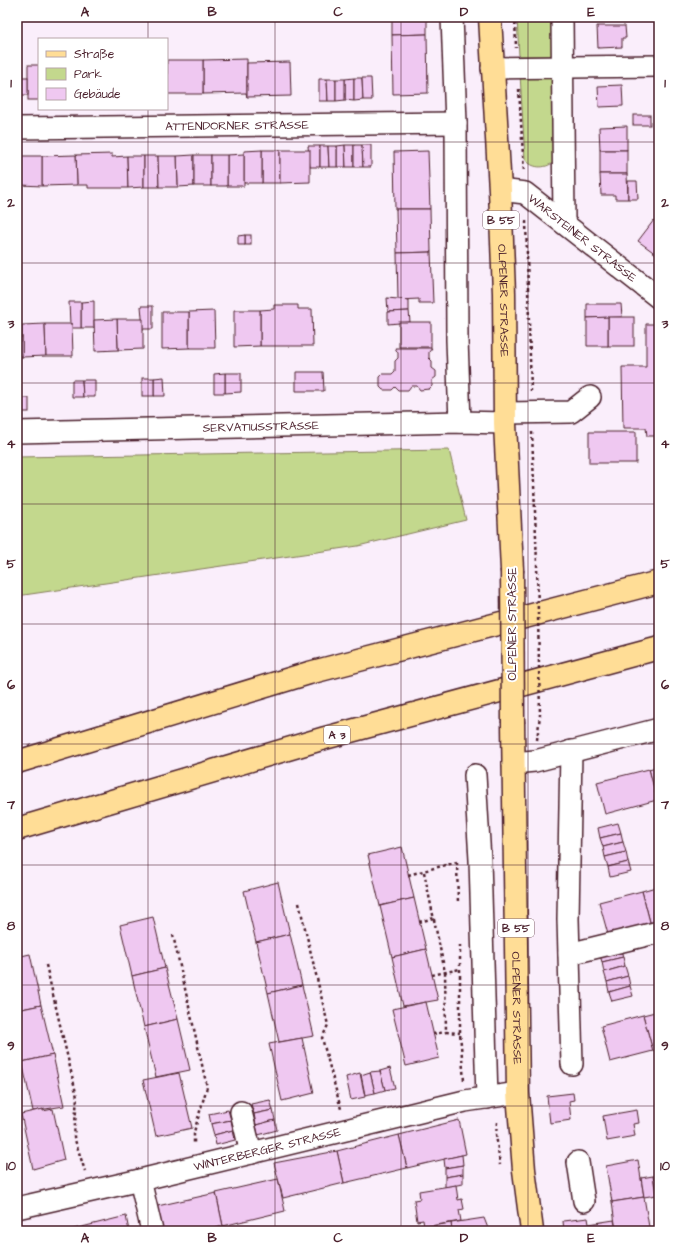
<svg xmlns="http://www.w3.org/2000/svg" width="676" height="1248" font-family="'Architects Daughter',sans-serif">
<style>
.green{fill:#c3d88d;stroke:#867c5c}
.building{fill:#efc8f1;stroke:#4a1f2b}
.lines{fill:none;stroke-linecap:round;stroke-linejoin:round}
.minor-casing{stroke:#4a1f2b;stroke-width:24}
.major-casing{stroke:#4a1f2b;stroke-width:25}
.highway-casing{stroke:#4a1f2b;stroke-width:25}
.path{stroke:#4a1f2b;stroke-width:2.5;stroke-dasharray:3 3;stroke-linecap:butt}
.minor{stroke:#fff;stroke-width:21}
.major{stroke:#ffdd96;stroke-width:22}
.highway{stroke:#ffdd96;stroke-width:22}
.major-bridge-casing{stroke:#4a1f2b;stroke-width:25;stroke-linecap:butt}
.path-bridge{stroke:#4a1f2b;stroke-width:2.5;stroke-dasharray:3 3;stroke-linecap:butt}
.major-bridge{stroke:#ffdd96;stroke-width:22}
.grid{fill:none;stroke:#4a1f2b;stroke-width:1;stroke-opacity:0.55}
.labels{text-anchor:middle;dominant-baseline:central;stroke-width:4;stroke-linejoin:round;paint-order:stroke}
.shield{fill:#fff;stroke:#80626b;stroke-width:1}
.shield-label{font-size:11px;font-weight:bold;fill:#4a1f2b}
.street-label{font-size:12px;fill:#4a1f2b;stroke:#fff}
.neatline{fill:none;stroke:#4a1f2b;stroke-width:1.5}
.grid-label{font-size:13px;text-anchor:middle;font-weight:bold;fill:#4a1f2b}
</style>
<rect width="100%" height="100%" fill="#faeefb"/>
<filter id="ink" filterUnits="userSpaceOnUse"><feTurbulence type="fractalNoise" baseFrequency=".025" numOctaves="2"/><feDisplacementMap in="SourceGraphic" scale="8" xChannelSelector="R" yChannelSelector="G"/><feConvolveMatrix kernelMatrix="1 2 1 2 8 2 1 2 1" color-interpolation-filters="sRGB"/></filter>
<g filter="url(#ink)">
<g class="green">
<polygon points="517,17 556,17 557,50 551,56 519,56"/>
<path d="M520,74H555L554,162C545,169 532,169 525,159Z"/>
<polygon points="449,450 466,520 358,546 17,596 17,457"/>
</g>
<g class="building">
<polygon points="392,17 427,17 427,34 392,35"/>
<polygon points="597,26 625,26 626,38 622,38 622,47 598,48"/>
<polygon points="427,34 428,93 393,94 392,35"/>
<polygon points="247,59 247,97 246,93 203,94 203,60"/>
<rect x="167" y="60" width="36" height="34"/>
<polygon points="290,62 291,96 247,97 247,63"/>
<rect x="28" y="65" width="11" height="35"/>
<rect x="17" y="77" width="11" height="18"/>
<polygon points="354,78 354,101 345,100 345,79"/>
<polygon points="354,78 362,78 363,100 354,101"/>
<polygon points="362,78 371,78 372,100 363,100"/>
<polygon points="319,79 327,79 328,101 319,101"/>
<polygon points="327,79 336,79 336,101 328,101"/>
<polygon points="336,79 345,79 345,100 336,101"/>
<polygon points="622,85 623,106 599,107 598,86"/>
<rect x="633" y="115" width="17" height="10"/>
<polygon points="627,126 627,150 600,150 599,127"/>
<polygon points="345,145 346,167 337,167 337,146"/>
<polygon points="345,145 354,145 354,167 346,167"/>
<polygon points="354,145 362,145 363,167 354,167"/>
<polygon points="362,145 371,145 371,167 363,167"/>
<polygon points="308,146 320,146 320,167 310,167"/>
<polygon points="320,146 328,146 329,167 320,167"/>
<polygon points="328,146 337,146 337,167 329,167"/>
<rect x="262" y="150" width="18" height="33"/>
<polygon points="262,150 262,183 244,183 244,151"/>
<polygon points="280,150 310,150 310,182 280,183"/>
<rect x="600" y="150" width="27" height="24"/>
<polygon points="428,151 430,209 395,209 394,152"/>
<polygon points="112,154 112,157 127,156 128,188 88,188 88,185 77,185 76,155"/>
<polygon points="244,154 244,186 227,186 227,155"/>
<polygon points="76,155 77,185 42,186 42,156"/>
<polygon points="194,155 194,186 178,187 177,156"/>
<rect x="194" y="155" width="17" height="31"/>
<rect x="211" y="155" width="16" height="31"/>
<polygon points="20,156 42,156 42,186 21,185"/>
<polygon points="127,156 144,156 144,187 128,188"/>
<polygon points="144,156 158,156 159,187 144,187"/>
<polygon points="158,156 177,156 178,187 159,187"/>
<polygon points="600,174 627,174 628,199 615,199 615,195 601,195"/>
<polygon points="628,181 637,181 638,199 628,199"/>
<polygon points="396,209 430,209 431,252 397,253"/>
<polygon points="654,220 659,224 659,250 656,254 638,241"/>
<rect x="245" y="235" width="6" height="10"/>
<polygon points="245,235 245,245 238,245 238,236"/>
<polygon points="431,252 433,303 419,303 419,299 398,300 397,253"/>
<polygon points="387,298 409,300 409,311 388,312"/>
<polygon points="94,301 94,328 81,328 81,302"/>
<polygon points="69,302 81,302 81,328 72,328 72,324 70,324"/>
<polygon points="587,304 621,304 622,317 587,318"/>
<polygon points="274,305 298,305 298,309 312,309 313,346 260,346 260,310 274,309"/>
<polygon points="141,306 153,306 153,329 143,329"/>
<polygon points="234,310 260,310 260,346 234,347"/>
<polygon points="214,311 215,348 189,348 189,312"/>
<polygon points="409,311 410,322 388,324 388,312"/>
<polygon points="162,312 189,312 189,348 162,349"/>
<rect x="608" y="317" width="26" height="29"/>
<polygon points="608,317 608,346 587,346 587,318"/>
<polygon points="117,319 143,319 143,349 118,350"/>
<polygon points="117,319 118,350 95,351 94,320"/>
<rect x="399" y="322" width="32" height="25"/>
<polygon points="45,324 46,356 22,357 22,325"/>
<polygon points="45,324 72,324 73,356 46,356"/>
<polygon points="646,324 659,324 659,436 647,436 646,428 623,428 622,367 646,367"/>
<rect x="17" y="337" width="5" height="20"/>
<polygon points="395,348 432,348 429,352 429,358 432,361 432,368 436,371 436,377 432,380 432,386 429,389 420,390 417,386 411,386 408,390 398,390 395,387 392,390 383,390 380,387 380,377 383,374 392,374 395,371 395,361 398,358 398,353"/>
<polygon points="296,372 323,372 324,391 296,391"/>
<polygon points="225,373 241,373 241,392 225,393"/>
<polygon points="225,373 225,393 214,393 214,374"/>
<polygon points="164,377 165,396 154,396 154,378"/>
<rect x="142" y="378" width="12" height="18"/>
<polygon points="72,380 82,380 83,397 72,397"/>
<polygon points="82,380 95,380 95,397 83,397"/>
<rect x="17" y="383" width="2" height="15"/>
<rect x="17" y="398" width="12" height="14"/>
<rect x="589" y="432" width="47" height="31"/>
<polygon points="659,766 659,800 657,800 649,769"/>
<polygon points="649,769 657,800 605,814 597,782"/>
<polygon points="618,823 621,833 600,838 598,828"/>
<polygon points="621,833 623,842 603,847 600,838"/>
<polygon points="623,842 626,852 605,857 603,847"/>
<polygon points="402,847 414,898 380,906 368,855"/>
<polygon points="626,852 628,862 608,867 605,857"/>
<polygon points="628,862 631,872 610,877 608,867"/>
<polygon points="278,882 290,934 256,942 244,891"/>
<polygon points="659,886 659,924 651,926 642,891"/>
<polygon points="642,891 651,926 609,938 599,902"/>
<polygon points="414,898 426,949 392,957 380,906"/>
<polygon points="153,917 165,968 132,976 120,925"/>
<polygon points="290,934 302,985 268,993 256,942"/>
<polygon points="620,947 623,957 602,962 599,952"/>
<polygon points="426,949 438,1000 403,1006 392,957"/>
<polygon points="30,954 41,1005 17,1010 17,957"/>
<polygon points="623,957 625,966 604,972 602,962"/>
<polygon points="625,966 628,976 607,982 604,972"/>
<polygon points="165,968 178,1019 144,1027 132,976"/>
<polygon points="628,976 630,986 609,992 607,982"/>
<polygon points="302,985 314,1036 279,1042 268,993"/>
<polygon points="630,986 633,996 612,1001 609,992"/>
<polygon points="426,1002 439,1058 406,1066 392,1009"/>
<polygon points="41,1005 53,1055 22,1062 17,1042 17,1010"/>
<polygon points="659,1011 659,1049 653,1051 643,1015"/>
<polygon points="643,1015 653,1051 610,1062 601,1026"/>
<polygon points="178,1019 190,1070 156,1077 144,1027"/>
<polygon points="302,1038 314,1093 282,1101 269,1044"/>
<polygon points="53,1055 64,1106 33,1111 22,1062"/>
<polygon points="390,1068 395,1088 385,1090 380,1071"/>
<polygon points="380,1071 385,1090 375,1093 370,1072"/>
<polygon points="370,1072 375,1093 365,1095 361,1075"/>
<polygon points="179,1073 192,1128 156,1136 143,1080"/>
<polygon points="360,1073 365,1097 351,1100 346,1077"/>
<polygon points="573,1093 574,1100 569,1101 571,1120 550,1123 547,1096"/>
<polygon points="270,1100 273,1110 254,1114 251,1104"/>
<polygon points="43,1109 43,1111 53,1109 64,1160 33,1169 21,1114"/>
<polygon points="228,1110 231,1120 211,1124 209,1114"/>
<polygon points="273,1110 275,1120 256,1125 254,1114"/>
<polygon points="637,1110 639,1123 633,1124 635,1136 607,1141 603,1116"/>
<polygon points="231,1120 233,1130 214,1135 211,1124"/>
<polygon points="275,1120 277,1130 258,1135 256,1125"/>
<polygon points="459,1120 466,1154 407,1168 399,1135"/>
<polygon points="233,1130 235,1140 216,1145 214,1135"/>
<polygon points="399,1135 407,1168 344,1183 337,1151"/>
<polygon points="337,1151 344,1183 283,1198 274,1163"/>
<polygon points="462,1155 463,1165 445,1168 444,1159"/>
<polygon points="638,1160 644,1197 612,1202 606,1166"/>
<polygon points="463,1165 463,1174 445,1177 445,1168"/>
<polygon points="463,1174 463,1184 445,1187 445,1177"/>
<polygon points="659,1175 659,1194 656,1195 653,1176"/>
<polygon points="653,1176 656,1195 644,1197 641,1178"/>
<polygon points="278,1179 285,1211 223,1226 216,1193"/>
<polygon points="456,1185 458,1200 462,1199 464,1209 459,1210 461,1221 424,1227 423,1220 417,1221 414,1200 420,1199 419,1191"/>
<polygon points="216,1193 223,1226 205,1231 159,1231 153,1207"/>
<polygon points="644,1197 649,1227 616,1231 612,1202"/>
<polygon points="126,1216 129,1231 66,1231"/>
<polygon points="484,1218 489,1231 452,1231 451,1223"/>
<polygon points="588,1218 589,1224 614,1220 616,1231 564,1231 563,1221"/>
<polygon points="451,1223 452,1231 427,1231 426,1227"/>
</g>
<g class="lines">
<defs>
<g id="minor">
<polyline points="452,17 456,123 457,340 460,422"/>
<polyline points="562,17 564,223"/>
<polyline points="492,68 659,66"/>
<path id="s1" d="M17,128L456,123"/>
<path id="s2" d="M500,190L525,193L659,298"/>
<polyline points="505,413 571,412 590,397"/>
<path id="s3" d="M17,432L460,422L505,423"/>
<polyline points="571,751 568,919 572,1064"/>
<polyline points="513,763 535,761 659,729"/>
<polyline points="475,775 480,860 487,1098"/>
<polyline points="569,954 659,932"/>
<polyline points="241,1112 251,1153"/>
<polyline points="578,1162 584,1201"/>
<polyline points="140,1180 152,1231"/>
<path id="s4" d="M17,1208L140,1180L465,1101L518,1093"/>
</g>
<g id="major">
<path id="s5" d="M490,17L500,190L504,293L505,423L512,570"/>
<path id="s6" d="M513,723L518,1093L524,1170L532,1231"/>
</g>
<g id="highway">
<polyline points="17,762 309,673 659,582"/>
<polyline points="17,829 325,738 659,648"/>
</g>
</defs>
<use href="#minor" class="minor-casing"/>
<use href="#major" class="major-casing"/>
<use href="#highway" class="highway-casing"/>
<g class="path">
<polyline points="515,17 516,48"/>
<polyline points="519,89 524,172"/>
<polyline points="526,221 531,391"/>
<polyline points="532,432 537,564"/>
<polyline points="537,740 540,715"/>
<polyline points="457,862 458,904"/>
<polyline points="424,872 445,972 446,1032 460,1033"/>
<polyline points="408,875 457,862"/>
<polyline points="299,903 328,1025 322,1038 341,1109"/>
<polyline points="419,922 434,918"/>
<polyline points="173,935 207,1087 194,1132 194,1145"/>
<polyline points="460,945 460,1033 464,1081"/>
<polyline points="46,965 77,1097 74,1137 85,1171"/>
<polyline points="432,975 460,969"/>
<polyline points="433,1034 446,1032"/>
<polyline points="497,1122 496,1134 500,1165"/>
</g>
<use href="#minor" class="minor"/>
<use href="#major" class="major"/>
<use href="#highway" class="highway"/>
<defs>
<polyline id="major-bridge" points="512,570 513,723"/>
</defs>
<use href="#major-bridge" class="major-bridge-casing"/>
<polyline class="path-bridge" points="537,564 540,715"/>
<use href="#major-bridge" class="major-bridge"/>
</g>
</g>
<path class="grid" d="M148,17V39M275,17V1231M401,17V1231M528,17V1231M148,109V1231M17,142H659M17,263H659M17,383H659M17,504H659M17,624H659M17,744H659M17,865H659M17,985H659M17,1106H659"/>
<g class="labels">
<g class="shield">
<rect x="483" y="211" width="36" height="18" rx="3"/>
<rect x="324" y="726" width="26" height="18" rx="3"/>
<rect x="498" y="919" width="36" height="18" rx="3"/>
</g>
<g class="shield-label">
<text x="501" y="220">B 55</text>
<text x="337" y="735">A 3</text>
<text x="516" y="928">B 55</text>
</g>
<g class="street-label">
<text stroke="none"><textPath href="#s1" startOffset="220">ATTENDORNER STRASSE</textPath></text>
<text stroke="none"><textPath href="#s2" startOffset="98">WARSTEINER STRASSE</textPath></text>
<text stroke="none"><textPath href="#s5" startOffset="284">OLPENER STRASSE</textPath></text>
<text stroke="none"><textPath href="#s3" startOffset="244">SERVATIUSSTRASSE</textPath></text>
<text transform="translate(512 624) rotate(-90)">OLPENER STRASSE</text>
<text stroke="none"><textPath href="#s6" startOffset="285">OLPENER STRASSE</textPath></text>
<text stroke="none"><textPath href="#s4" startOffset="257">WINTERBERGER STRASSE</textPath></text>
</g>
</g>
<rect width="676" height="1248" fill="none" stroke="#fff" stroke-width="44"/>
<rect x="38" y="38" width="130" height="72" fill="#ffffff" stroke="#b7a5aa"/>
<rect x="46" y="51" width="20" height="6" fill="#ffdd96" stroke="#b7a5aa"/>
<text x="74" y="58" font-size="12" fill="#4a1f2b">Straße</text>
<rect x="46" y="68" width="20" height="12" fill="#c3d88d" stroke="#b7a5aa"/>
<text x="74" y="78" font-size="12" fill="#4a1f2b">Park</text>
<rect x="46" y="88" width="20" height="12" fill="#efc8f1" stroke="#b7a5aa"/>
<text x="74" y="98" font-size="12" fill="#4a1f2b">Gebäude</text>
<rect x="22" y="22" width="632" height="1204" class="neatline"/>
<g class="grid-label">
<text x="85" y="16">A</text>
<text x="212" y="16">B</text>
<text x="338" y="16">C</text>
<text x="464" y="16">D</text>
<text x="591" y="16">E</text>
<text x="11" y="87">1</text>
<text x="665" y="87">1</text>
<text x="11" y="207">2</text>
<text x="665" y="207">2</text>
<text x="11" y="328">3</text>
<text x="665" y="328">3</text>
<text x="11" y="448">4</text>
<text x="665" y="448">4</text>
<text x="11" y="568">5</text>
<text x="665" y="568">5</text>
<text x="11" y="689">6</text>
<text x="665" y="689">6</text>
<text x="11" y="809">7</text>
<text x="665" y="809">7</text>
<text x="11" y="930">8</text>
<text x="665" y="930">8</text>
<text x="11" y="1050">9</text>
<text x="665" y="1050">9</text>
<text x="11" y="1170">10</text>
<text x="665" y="1170">10</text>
<text x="85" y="1242">A</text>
<text x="212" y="1242">B</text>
<text x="338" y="1242">C</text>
<text x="464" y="1242">D</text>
<text x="591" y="1242">E</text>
</g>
</svg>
